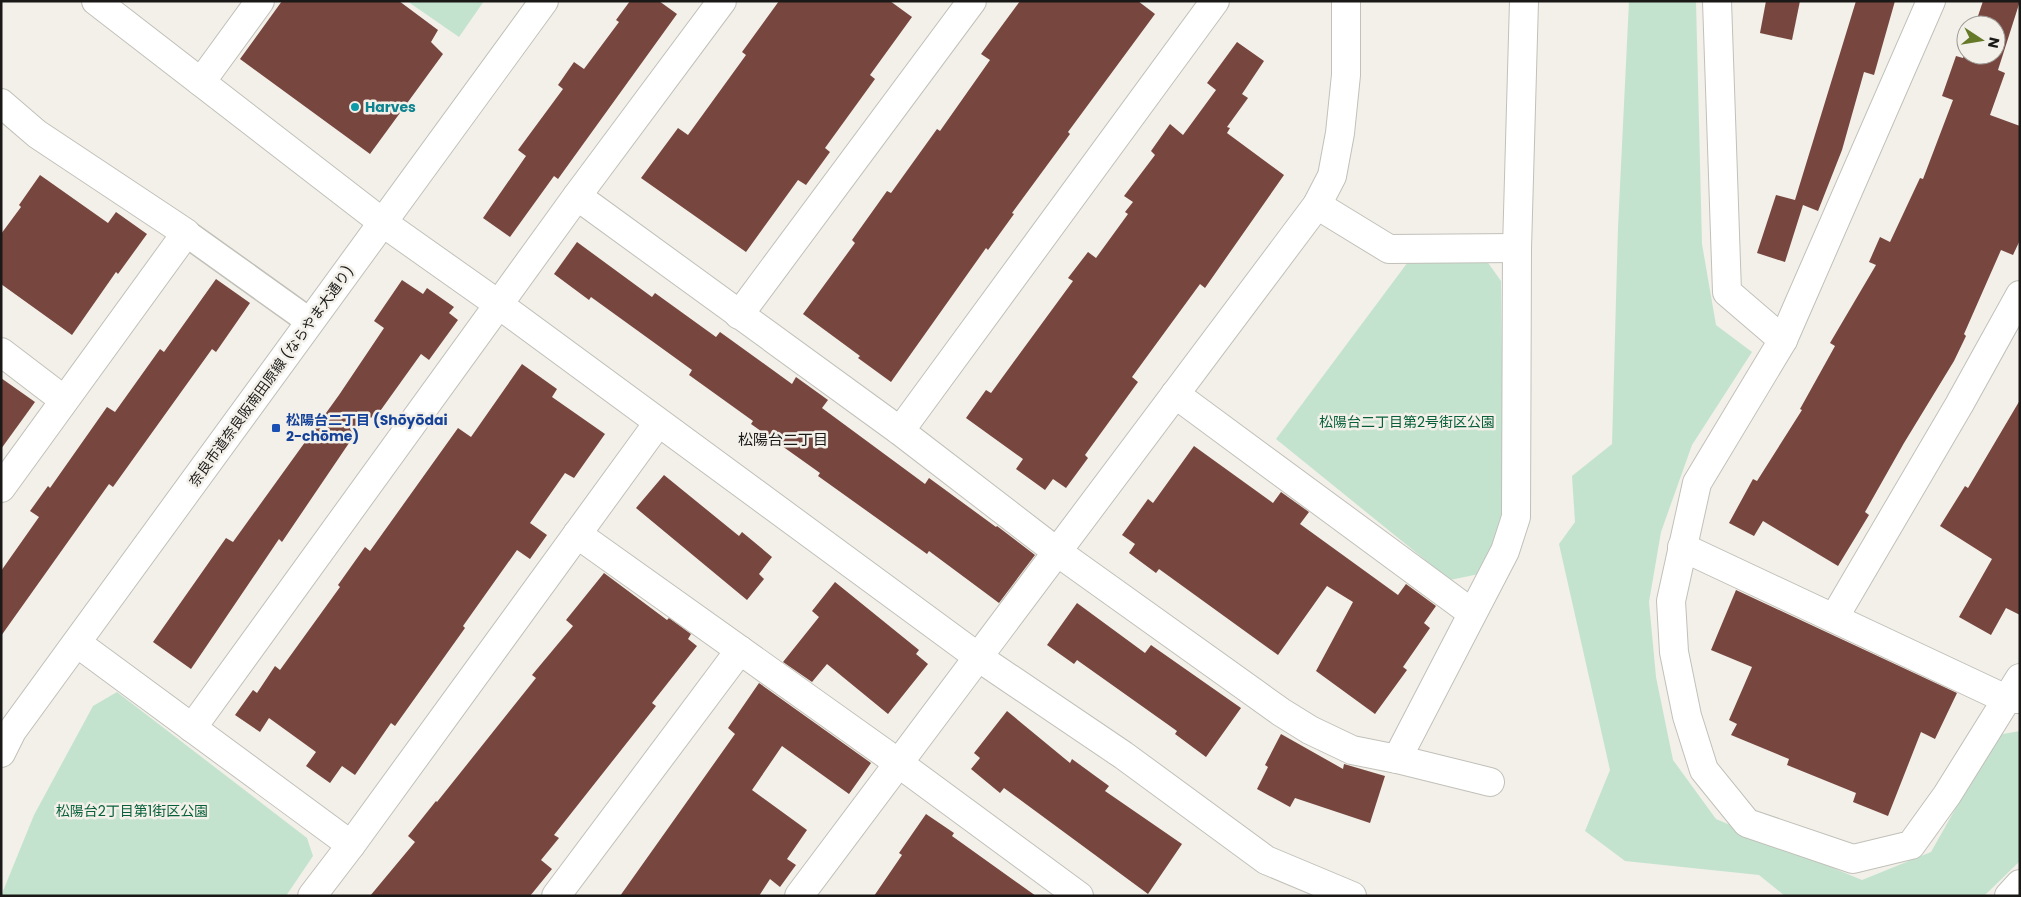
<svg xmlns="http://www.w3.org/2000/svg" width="2021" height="897" font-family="Poppins,'Noto Sans JP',sans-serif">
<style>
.green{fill:#c4e3cf}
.building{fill:#77473f}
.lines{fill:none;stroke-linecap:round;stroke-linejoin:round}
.pedestrian-casing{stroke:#c1c0b9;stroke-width:29}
.minor-casing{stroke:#c1c0b9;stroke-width:30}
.tertiary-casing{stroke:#c1c0b9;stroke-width:30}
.pedestrian{stroke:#fff;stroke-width:26}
.minor{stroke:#fff;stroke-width:28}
.tertiary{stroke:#fff;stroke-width:28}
.culture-dot{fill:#0f9aa8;stroke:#f2f0e9;stroke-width:2}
.transit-dot{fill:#1a4fb4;stroke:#f2f0e9;stroke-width:2}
.labels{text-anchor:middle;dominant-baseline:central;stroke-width:5;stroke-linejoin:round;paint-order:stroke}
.culture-label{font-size:14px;font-weight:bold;fill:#0d838f;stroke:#f2f0e9;text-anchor:start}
.street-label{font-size:14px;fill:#1a1917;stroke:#f2f0e9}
.transit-label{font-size:14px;font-weight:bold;fill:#164399;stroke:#f2f0e9;text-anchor:start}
.park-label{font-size:14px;fill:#075f3a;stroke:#f2f0e9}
.neighbourhood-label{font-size:15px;fill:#1a1917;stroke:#f2f0e9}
</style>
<rect width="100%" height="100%" fill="#f2f0e9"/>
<g class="green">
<polygon points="407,1 484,1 459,37"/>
<polygon points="1629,1 1696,1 1702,244 1716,325 1752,352 1692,445 1661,532 1649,602 1656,677 1673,760 1716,819 1862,880 1931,852 1997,735 2020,731 2020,861 1984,896 1785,896 1759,875 1625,861 1585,831 1610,770 1559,544 1575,522 1572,476 1612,444 1618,227"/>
<polygon points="1486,260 1501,281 1504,520 1479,574 1450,580 1276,439 1408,262"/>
<polygon points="117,692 307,838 313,856 286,896 1,896 34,815 93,706"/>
</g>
<g class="building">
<polygon points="282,1 399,1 438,30 431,42 443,54 370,154 240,59"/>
<polygon points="630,1 659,1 677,14 558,179 554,176 510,237 483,218 526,156 518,150 563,89 558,85 574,62 584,69 619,22 616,20"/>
<polygon points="779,1 890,1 912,17 870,75 875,79 825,148 830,152 806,185 798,180 746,252 641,178 678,128 688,135 746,55 742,52"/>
<polygon points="1020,1 1138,1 1155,14 1068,132 1070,134 1012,213 1014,214 988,250 986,248 891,382 858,358 860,356 803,314 855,243 852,240 887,191 891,193 937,129 940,131 990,60 981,54"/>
<polygon points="1766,1 1800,1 1792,40 1760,33"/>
<polygon points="1856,1 1895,1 1874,75 1864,72 1842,150 1818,211 1803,205 1785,262 1757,253 1776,195 1795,200"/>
<polygon points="1983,1 2020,1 1998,70 2005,73 1990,115 2020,126 2020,240 2013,255 2001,250 1964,334 1966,336 1954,361 1904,443 1865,512 1869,515 1838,566 1763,521 1754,536 1729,523 1753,479 1757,481 1802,410 1800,409 1835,346 1830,343 1876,265 1869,262 1880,237 1890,242 1920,178 1923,179 1953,100 1942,96 1956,56 1963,58 1966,51 1966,55 1996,55 1996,25 1975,25"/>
<polygon points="1237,42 1264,61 1242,94 1248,98 1227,127 1230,128 1227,133 1284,175 1205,288 1200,284 1132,377 1138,382 1085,455 1088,458 1066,488 1053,479 1045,490 1016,469 1023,459 966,418 986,390 991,393 1073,281 1068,278 1088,252 1096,258 1128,214 1125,212 1133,202 1124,196 1155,155 1151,151 1170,124 1183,135 1216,90 1207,83"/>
<polygon points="40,175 108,223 116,212 147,234 118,274 116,272 72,335 1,284 1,234 21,207 19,205"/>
<polygon points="577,242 652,297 655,293 716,337 720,332 792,384 796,377 828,400 822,408 925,484 929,478 996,527 997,526 1035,555 999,603 929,551 927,554 818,476 820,473 751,424 753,421 689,375 692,370 591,297 589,300 554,274"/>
<polygon points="216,279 250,303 216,352 212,349 113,487 109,484 1,636 1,571 39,517 30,511 48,486 50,488 107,407 115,412 160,349 164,352"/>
<polygon points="402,280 423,294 427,288 454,307 449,313 458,320 429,360 421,354 378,414 375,413 371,418 368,415 282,542 279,539 191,669 153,642 226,538 233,542 339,395 384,328 374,321"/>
<polygon points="522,364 557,389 552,397 605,434 574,478 565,473 530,523 547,535 530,559 517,550 463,626 465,628 395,726 391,723 355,775 342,766 330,783 306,766 316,752 269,718 260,732 235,715 253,690 257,693 275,666 280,670 340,587 338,585 365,547 370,551 458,428 471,437"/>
<polygon points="1,378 35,402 1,449"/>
<polygon points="2020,400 2020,615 2006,608 1991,635 1959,617 1992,559 1940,526 1965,486 1968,488"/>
<polygon points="1194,446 1273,503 1281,492 1309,512 1300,524 1398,595 1406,584 1436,606 1424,623 1430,628 1403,667 1407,670 1375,714 1316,671 1353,602 1327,586 1278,655 1159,569 1156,573 1129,553 1135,544 1122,535 1148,499 1153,503"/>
<polygon points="664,475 739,536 742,532 772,557 759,574 764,579 747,600 636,508"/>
<polygon points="604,573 667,620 669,618 691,634 688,639 697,646 652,703 656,706 554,835 559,838 541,860 552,869 530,896 370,896 415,842 408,836 436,801 437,802 536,678 532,675 573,626 566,620"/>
<polygon points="835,582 919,650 916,654 928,664 888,714 827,664 812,682 783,662 819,617 812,611"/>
<polygon points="1736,590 1957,693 1935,739 1921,732 1888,816 1853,802 1856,793 1787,765 1789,759 1731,735 1737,724 1729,720 1752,667 1711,650"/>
<polygon points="1077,603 1145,653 1151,645 1241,708 1206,757 1175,734 1177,731 1077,660 1074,664 1047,645"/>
<polygon points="759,683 871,763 849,794 782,746 752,790 807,830 787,859 796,865 780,887 770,879 759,896 620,896 735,734 728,728"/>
<polygon points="1007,711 1070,763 1072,759 1109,786 1105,791 1182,844 1148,894 1004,788 1000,793 971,769 980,758 974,753"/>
<polygon points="1281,734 1343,769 1344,764 1385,776 1370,823 1295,798 1290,807 1257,789 1268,767 1265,765"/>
<polygon points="926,814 954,833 952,836 1036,896 874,896 902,855 899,853"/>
</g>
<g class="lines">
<defs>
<polyline id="pedestrian" points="186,233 309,321"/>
<g id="minor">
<polyline points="96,1 382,222 498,304 978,657 1123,755 1266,860 1352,896"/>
<polyline points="1717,1 1727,292 1783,340"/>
<polyline points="1931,1 1783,340 1697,483 1671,601 1674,652 1687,716 1704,770 1747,823 1853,859 1911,845 1947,795 2020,678"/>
<polyline points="201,82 260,1"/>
<polyline points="1,103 37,134 186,233 1,488"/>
<polyline points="577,196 900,431 1056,551 1281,712 1310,730 1352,750 1397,759 1490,782"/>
<polyline points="1317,205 1389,249 1517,248"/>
<polyline points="739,315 972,1"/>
<polyline points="1,352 64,400"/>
<polyline points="1175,394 1472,613"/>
<polyline points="900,431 1215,1"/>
<polyline points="577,534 897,762 1079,896"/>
<polyline points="1682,547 2006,699 2020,699"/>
<polyline points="1834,618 1959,405 2020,295"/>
<polyline points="77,643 351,845"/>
<polyline points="192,728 577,196 722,1"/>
<polyline points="1397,759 1505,551 1516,517 1517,248 1524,1"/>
<polyline points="312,896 351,845 658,423"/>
<polyline points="556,896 740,650"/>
<polyline points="799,896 1317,205 1332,176 1340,133 1346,75 1346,1"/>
<polyline points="2009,896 2020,884"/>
</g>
<polyline id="tertiary" points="1,753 12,731 544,1"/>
</defs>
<use href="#pedestrian" class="pedestrian-casing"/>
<use href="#minor" class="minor-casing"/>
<use href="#tertiary" class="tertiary-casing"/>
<use href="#pedestrian" class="pedestrian"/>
<use href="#minor" class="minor"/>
<use href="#tertiary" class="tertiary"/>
</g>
<circle class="culture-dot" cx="355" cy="107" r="5"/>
<rect class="transit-dot" x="271" y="423" width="10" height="10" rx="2.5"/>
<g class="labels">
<g class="culture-label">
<text x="365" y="107">Harves</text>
</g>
<g class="street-label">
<text transform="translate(271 376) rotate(-54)">奈良市道奈良阪南田原線 (ならやま大通り)</text>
</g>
<g class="transit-label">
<text x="286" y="420">松陽台二丁目 (Shōyōdai<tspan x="286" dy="16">2-chōme)</tspan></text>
</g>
<g class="park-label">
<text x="1407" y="422">松陽台二丁目第2号街区公園</text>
<text x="132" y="811">松陽台2丁目第1街区公園</text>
</g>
<g class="neighbourhood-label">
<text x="783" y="439">松陽台二丁目</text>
</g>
</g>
<rect width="2021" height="897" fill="none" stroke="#1a1917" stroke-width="5"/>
<g transform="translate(1981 40) rotate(102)"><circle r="24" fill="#f2f0e9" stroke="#9c9a95"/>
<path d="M0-4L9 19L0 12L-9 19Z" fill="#667928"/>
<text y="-8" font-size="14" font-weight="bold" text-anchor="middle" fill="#1a1917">N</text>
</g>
</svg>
